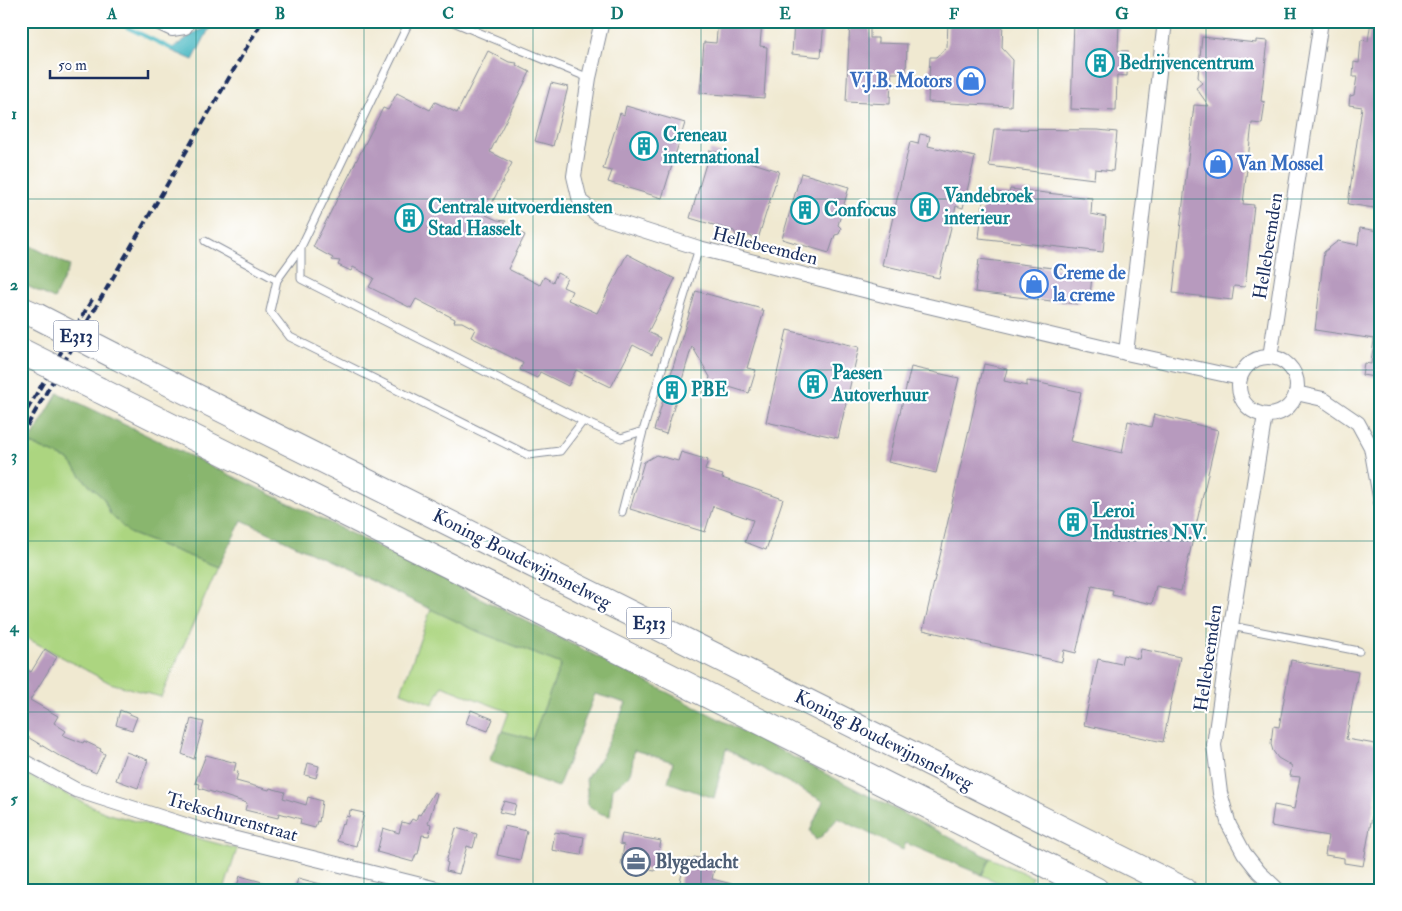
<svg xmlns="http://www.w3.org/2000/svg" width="1402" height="911" font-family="'IM FELL Double Pica',serif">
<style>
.green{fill:#acd580;stroke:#64826f}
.forest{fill:#89b66e;stroke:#527266}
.water{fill:#49b8c2;stroke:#327490}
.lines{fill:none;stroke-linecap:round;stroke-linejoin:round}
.stream{stroke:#49b8c2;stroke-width:4}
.building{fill:#b79abe}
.lane-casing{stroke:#868c98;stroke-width:9}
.street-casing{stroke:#868c98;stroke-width:16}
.highway-casing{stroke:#868c98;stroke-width:27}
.lane{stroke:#fff;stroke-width:7}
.street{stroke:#fff;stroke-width:14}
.highway{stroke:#fff;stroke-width:25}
.rail{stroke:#1b2f5e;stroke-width:4;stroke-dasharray:8 4;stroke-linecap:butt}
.highway-bridge-casing{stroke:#868c98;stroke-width:27;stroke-linecap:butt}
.highway-bridge{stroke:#fff;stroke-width:25}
.grid{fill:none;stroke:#0f766e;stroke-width:1;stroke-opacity:0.55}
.labels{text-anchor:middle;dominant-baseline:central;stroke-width:4.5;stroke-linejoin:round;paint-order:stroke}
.shield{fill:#fff;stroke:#5f6d8e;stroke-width:1}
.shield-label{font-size:18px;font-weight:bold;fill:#1b2f5e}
.culture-label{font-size:19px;font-weight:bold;fill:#0d838f;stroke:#fff;text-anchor:start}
.shop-label{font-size:19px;font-weight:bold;fill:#366cbe;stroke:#fff;text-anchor:start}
.street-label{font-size:19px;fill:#1b2f5e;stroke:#fff}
.service-label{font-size:19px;font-weight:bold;fill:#4e5e75;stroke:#fff;text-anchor:start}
.neatline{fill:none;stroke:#0f766e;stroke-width:2}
.grid-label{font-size:16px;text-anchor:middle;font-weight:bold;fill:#0f766e}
</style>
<rect width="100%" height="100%" fill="#fff"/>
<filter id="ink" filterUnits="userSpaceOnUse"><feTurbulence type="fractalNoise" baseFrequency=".02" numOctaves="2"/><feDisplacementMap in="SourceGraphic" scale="10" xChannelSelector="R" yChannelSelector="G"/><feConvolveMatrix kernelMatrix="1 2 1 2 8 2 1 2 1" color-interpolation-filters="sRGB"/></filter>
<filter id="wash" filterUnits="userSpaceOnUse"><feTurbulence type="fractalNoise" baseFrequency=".0096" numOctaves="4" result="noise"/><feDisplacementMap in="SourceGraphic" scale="20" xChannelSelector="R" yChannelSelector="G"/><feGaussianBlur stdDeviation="1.12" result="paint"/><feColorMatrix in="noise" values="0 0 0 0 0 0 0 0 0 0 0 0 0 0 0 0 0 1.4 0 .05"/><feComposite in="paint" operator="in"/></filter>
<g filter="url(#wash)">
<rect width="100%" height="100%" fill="#f0e9d1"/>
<g class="green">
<polygon points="29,443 69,460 86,482 104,499 110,514 129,533 218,567 161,697 110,683 21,635 21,456"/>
<polygon points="431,609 479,632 561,664 532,739 502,731 509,712 442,686 433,704 401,692"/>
<polygon points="21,771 51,787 106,813 237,849 224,890 21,890"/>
<polygon points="990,858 1033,877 1027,890 1014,890 982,875"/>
</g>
<g class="forest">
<polygon points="21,241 70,266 54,299 21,283"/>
<path d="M58,393L312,514L608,662L990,858L982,875L906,843L903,850L838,818L823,835L816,840L810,831L823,801L726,749L714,798L668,782L673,762L634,750C631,773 633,775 613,788L610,816L599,813L588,805L586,778L602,756L626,703L595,694L558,787L489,761L502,731L532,739L561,664L479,632L242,520L218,567L129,533L110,514L104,499L86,482L69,460L29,443Z"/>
</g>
<polygon class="water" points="210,27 193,60 170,50 197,31"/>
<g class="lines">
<g class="stream">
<polyline points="114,21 172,49"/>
<polyline points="205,28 209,21"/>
</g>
</g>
<g id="blocks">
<g class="building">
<polygon points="718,21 762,21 760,46 767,47 764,98 700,93 704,42 716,43"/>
<polygon points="794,21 824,21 821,57 792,54"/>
<polygon points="850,21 870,21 870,38 878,38 878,43 907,44 906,73 891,73 890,104 846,102"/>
<polygon points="948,21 1003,21 1002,48 1013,60 1011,106 928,102 930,57 936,57 947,47"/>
<polygon points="1074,21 1119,21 1118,51 1128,51 1127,76 1117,75 1116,111 1071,109"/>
<polygon points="1371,21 1381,21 1381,209 1348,204 1362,107 1349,105 1350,96 1354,95 1357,77 1353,77 1354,62 1359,63 1361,40 1368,41"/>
<polygon points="1202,37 1256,43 1256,40 1268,41 1261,101 1265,102 1262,124 1252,123 1243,204 1254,205 1245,287 1234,286 1232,300 1173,293 1194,105 1209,106 1196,88 1202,83 1198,77"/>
<polygon points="488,51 509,62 517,63 516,65 530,72 490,152 512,163 486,215 497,220 506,221 504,224 525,235 508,269 540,285 544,277 553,282 557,273 567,278 563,287 572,291 568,300 597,313 627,254 675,279 648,332 660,338 652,355 633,345 611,387 576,370 568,386 540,372 537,378 520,370 523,363 471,337 475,329 462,322 454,322 455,319 416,299 411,308 369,287 374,278 353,267 351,271 338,265 340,261 332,260 333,258 313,247 383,108 388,110 397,93 430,110 435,102 457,113"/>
<polygon points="551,83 568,87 553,146 535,141"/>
<polygon points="626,106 685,123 662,198 608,182 612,171 603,169 620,113 624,115"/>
<polygon points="994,129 1098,130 1117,132 1113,171 1095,169 1094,179 989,166"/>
<polygon points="920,134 930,136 928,146 975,157 963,208 956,206 939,278 882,265 910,142 918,144"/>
<polygon points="710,150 779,171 758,239 744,234 737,238 734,231 690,218"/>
<polygon points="801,173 849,187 838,225 841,228 839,234 835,235 829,253 782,239"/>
<polygon points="1010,189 1092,198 1091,214 1106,217 1103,252 979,238 984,192 1009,194"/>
<polygon points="1360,228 1379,231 1378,240 1381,241 1381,340 1315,330 1324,252 1338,241 1358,245"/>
<polygon points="979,259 1086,272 1085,275 1092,276 1090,296 1085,300 1081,300 1077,304 975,292"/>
<polygon points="696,291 762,309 761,311 764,311 747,368 756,370 749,393 709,381 710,377 692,346 666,434 654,430"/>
<polygon points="787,330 859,347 838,438 766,422"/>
<polygon points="1374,340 1381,340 1381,378 1362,375 1364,363 1371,364"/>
<polygon points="984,364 1007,369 1004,381 1027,386 1027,381 1040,383 1081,392 1070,441 1122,453 1128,421 1151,427 1154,414 1218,430 1181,591 1156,586 1152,604 1112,595 1113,590 1092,586 1076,653 1064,650 1062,662 923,630"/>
<polygon points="911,367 959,378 936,473 888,462"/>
<polygon points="681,452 708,460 705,470 723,475 722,478 783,499 766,550 745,542 753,520 713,506 705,532 630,509 644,462 656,455 678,461"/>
<polygon points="45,649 57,657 30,700 58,716 54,723 66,731 63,735 83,743 84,741 101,749 100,751 105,754 96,773 61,757 21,733 21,666 31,672"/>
<polygon points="1141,649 1180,657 1163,742 1084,725 1098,659 1121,664 1123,655 1139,659"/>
<polygon points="1291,660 1358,672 1346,739 1381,745 1381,767 1363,866 1344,863 1344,858 1325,855 1328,836 1271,826 1274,805 1294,809 1300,777 1290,776 1292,766 1278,758 1273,751 1271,744 1273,726 1279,727"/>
<polygon points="120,710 137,717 132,730 116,725"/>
<polygon points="471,710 493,719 488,731 466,723"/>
<polygon points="191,719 204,722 194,759 182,754"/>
<polygon points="126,752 148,760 138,788 116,780"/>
<polygon points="206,755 236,763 234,771 238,772 236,781 269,790 270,788 285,792 283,798 306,805 308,797 322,801 319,822 317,821 315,828 300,824 301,819 279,813 278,818 245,810 247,803 199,788 200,784 195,783"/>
<polygon points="308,763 319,766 316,778 305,775"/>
<polygon points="434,792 437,794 428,823 431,824 429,836 422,835 418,854 416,854 413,862 377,852 383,828 399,833 402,822 409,824 412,819 416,821 418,814 420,815"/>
<polygon points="504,801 516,804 513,815 499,812"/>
<polygon points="350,810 364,813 356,846 337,841 342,823 344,824 346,816 349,817"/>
<polygon points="504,826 527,831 520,860 497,855"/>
<polygon points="456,828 477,834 473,848 467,846 459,874 446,871 448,863 446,862"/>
<polygon points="555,832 584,837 581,855 552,850"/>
<polygon points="622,834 661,841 655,871 621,865 624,845 620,844"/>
<polygon points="694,857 713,861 711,870 714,870 712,879 740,886 739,890 678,890 684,865 687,866 688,859 693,860"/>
<polygon points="240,876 277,886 276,890 236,890"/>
<polygon points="298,878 328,886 327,890 295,890"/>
</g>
</g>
</g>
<g filter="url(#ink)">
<use href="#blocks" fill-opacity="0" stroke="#868c98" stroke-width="1"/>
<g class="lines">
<defs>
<g id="lane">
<polyline points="417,21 408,24 301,247 301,279 583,421 621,438 643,431"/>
<polyline points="451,21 589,78"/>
<polyline points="205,241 277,280"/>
<polyline points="301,247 277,280 270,311 290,337 528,455 560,451 583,421"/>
<polyline points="622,512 643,431 699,248"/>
<polyline points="1231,626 1359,651"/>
</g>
<g id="street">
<polyline points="155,21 172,29 185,27 188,21"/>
<polyline points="602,21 589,78 574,176 580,201 599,216 699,248 903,300 1126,353 1240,378"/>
<polyline points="1126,353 1165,21"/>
<polyline points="1270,357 1321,21"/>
<circle cx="1268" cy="386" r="29"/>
<polyline points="1296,393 1323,399 1358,423 1371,447 1381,502"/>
<polyline points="1265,415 1231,626 1214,745 1220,793 1229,825 1244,853 1259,872 1278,890"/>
<polyline points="21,760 76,790 204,831 441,890"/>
</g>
<g id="highway">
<polyline points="21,309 37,316"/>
<polyline points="115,356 1184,890"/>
<polyline points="99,390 1096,890"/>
</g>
</defs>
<use href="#lane" class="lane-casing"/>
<use href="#street" class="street-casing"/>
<use href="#highway" class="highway-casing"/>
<use href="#lane" class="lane"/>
<use href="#street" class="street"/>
<use href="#highway" class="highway"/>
<g class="rail">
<polyline points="21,420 93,298"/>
<polyline points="21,436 262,21"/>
</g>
<defs>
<g id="highway-bridge">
<polyline points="37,316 115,356"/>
<polyline points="21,351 99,390"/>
</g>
</defs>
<use href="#highway-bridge" class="highway-bridge-casing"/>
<use href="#highway-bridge" class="highway-bridge"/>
</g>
</g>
<path class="grid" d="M196,21V890M364,21V890M533,21V890M701,21V890M869,21V890M1038,21V890M1206,21V890M21,199H1381M21,370H1381M21,541H1381M21,712H1381"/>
<defs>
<symbol id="building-ring" viewBox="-11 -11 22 22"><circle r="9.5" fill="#fff" stroke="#0f9aa8" stroke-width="1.5"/><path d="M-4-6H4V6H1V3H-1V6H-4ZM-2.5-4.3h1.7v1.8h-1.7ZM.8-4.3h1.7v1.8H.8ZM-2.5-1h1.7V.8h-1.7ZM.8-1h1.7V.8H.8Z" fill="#0f9aa8"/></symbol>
<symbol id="shop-ring" viewBox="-11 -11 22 22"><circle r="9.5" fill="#fff" stroke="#3f7fe0" stroke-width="1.5"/><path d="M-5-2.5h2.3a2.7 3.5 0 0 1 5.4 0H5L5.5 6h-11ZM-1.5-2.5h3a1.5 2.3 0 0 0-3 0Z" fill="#3f7fe0"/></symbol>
<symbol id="office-ring" viewBox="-11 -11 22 22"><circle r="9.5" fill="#fff" stroke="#5c6f8a" stroke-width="1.5"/><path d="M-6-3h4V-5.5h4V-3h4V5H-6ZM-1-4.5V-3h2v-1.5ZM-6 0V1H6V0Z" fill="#5c6f8a"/></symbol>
</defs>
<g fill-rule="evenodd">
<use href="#building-ring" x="1084" y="47" width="32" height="32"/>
<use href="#shop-ring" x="955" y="65" width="32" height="32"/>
<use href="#building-ring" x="628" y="130" width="32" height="32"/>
<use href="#shop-ring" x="1202" y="148" width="32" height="32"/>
<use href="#building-ring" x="909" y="191" width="32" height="32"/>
<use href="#building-ring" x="789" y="194" width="32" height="32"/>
<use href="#building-ring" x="393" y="202" width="32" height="32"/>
<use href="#shop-ring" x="1018" y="268" width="32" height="32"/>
<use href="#building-ring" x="797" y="368" width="32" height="32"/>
<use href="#building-ring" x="656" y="374" width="32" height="32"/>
<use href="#building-ring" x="1057" y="506" width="32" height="32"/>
<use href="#office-ring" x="620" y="846" width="32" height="32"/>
</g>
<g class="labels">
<g class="shield">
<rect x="53.5" y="320.5" width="45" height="31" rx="4"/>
<rect x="626.5" y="607.5" width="45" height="31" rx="4"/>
</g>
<g class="shield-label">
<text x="76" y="336">E313</text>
<text x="649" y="623">E313</text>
</g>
<g class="culture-label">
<text x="1119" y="63">Bedrijvencentrum</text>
<text x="663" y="135">Creneau<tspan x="663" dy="22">international</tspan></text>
<text x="944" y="196">Vandebroek<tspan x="944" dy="22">interieur</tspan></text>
<text x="428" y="207">Centrale uitvoerdiensten<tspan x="428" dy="22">Stad Hasselt</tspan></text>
<text x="824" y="210">Confocus</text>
<text x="832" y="373">Paesen<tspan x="832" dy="22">Autoverhuur</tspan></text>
<text x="691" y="390">PBE</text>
<text x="1092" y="511">Leroi<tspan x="1092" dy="22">Industries N.V.</tspan></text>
</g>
<g class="shop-label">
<text x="952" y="81" text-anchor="end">V.J.B. Motors</text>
<text x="1237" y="164">Van Mossel</text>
<text x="1053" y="273">Creme de<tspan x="1053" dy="22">la creme</tspan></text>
</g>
<g class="street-label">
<text transform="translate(765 246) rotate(14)">Hellebeemden</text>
<text transform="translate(1268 246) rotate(-81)">Hellebeemden</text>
<text transform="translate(522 559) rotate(27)">Koning Boudewijnsnelweg</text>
<text transform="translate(1208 658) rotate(-82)">Hellebeemden</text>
<text transform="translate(884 740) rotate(27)">Koning Boudewijnsnelweg</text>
<text transform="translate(232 817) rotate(16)">Trekschurenstraat</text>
</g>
<g class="service-label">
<text x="655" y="862">Blygedacht</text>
</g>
</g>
<rect width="1402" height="911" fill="none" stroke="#fff" stroke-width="55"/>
<path d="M50 70v8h98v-8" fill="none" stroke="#1b2f5e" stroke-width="2.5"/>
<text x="58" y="70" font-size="15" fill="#1b2f5e" stroke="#ffffff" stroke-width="4" paint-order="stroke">50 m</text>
<rect x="28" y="28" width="1346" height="856" class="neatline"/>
<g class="grid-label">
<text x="112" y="19">A</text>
<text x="280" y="19">B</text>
<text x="448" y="19">C</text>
<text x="617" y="19">D</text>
<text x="785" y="19">E</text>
<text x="954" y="19">F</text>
<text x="1122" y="19">G</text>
<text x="1290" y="19">H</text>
<text x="14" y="119">1</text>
<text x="14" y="290">2</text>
<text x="14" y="461">3</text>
<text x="14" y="632">4</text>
<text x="14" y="804">5</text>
</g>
</svg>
